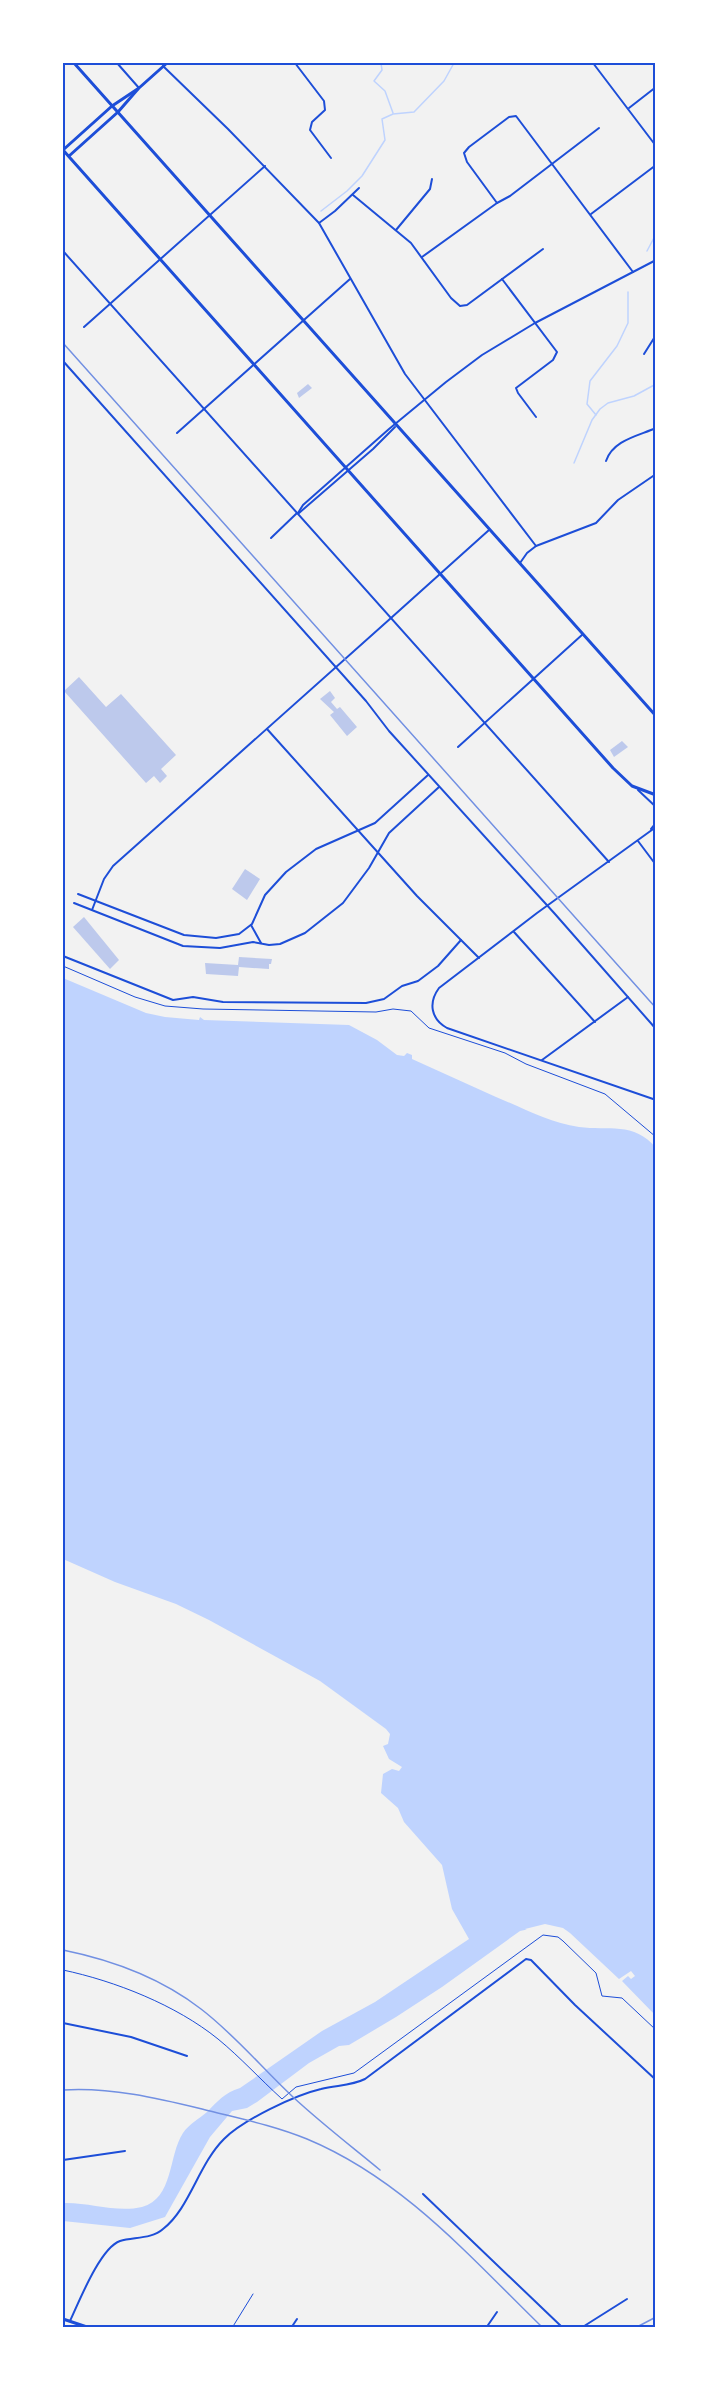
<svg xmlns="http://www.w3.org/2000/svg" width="719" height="2391" font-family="'Public Sans',sans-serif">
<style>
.water{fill:#bfd3fe}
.pier{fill:#f2f2f2}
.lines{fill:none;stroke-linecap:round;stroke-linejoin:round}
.stream{stroke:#bfd3fe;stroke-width:1.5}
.building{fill:#bdc9ec}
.path{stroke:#1d4ed8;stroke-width:1}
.service{stroke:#1d4ed8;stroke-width:1}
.minor{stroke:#1d4ed8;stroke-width:2}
.tertiary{stroke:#1d4ed8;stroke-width:2}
.secondary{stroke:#1d4ed8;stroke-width:3}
.primary{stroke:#1d4ed8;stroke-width:3}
.rail{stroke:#7290e2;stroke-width:1.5}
.neatline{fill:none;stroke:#1d4ed8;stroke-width:2}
</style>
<rect width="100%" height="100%" fill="#f2f2f2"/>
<path class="water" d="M63,978L146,1013L165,1017L199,1020L200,1017L204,1020L349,1025L377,1040L397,1055L404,1056L407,1053L412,1055V1059C440,1072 468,1084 496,1097C523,1108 550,1123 579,1127C608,1131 634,1121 656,1148V2016L602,1970L567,1932L548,1925L520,1931L442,1987L396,2017L349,2045L339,2046L309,2063L257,2102L247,2108L232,2111L210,2137L165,2217L130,2228L63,2221V2203C89,2202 116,2213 142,2207C174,2198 168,2156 183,2133C189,2124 199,2119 207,2112C218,2101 224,2093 240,2088L322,2031L375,2002L469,1939L452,1909L442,1865L404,1822L398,1808L381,1793L383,1774L392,1769L399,1771L402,1767L389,1759L383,1746L388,1744L390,1734L386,1729L320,1681L209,1620L176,1604L115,1582L63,1559Z"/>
<polygon class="pier" points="545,1924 563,1928 570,1933 619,1979 631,1971 635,1976 631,1979 628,1976 622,1981 656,2016 656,2019 627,1994 604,1986 594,1963 565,1935 553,1929 529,1931 525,1929"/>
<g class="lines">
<g class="stream">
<polyline points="381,63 382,70 374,81 385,91 393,113"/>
<polyline points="321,211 347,191 362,176 385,140 382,119 393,114 414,112 444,81 454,63"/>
<polyline points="647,251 656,234"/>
<polyline points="596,415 587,404 590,381 617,346 628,323 628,292"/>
<polyline points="574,463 592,420 600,409 608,403 634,396 656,384"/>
</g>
</g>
<g class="building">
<polygon points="308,384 312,388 299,398 297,393"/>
<polygon points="79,677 106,707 121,694 176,755 161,769 167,776 160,783 154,776 146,783 64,691"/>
<polygon points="330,691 335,698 331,702 337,709 340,707 357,727 347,736 330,715 334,712 320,699"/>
<polygon points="622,741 628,747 614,757 610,750"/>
<polygon points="245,869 260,879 247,900 232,889"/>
<polygon points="84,917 119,960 110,969 73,927"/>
<polygon points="239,957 272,959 271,964 269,964 269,969 239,967 238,976 206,974 205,963 238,965"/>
</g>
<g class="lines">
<g class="path">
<polyline points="63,966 135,997 165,1006 203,1009 376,1012 393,1009 411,1011 429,1028 505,1053 526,1064 605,1094 656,1137"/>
<path d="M63,1970C115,1981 176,2005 218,2039C240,2057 260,2079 282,2099L296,2087L354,2073L543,1935L558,1937L563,1941L596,1973L602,1996L622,1998L656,2030"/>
</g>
<polyline class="service" points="232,2328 253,2294"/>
<g class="minor">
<polyline points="117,63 139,88"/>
<polyline points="295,63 324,101 325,110 312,122 310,130 331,158"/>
<polyline points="593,63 656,146"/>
<polyline points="163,66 228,129 319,223 405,374 536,546"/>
<polyline points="629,108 656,87"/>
<polyline points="353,195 411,243 451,298 460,306 467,305 543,249"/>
<polyline points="497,203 467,162 464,153 469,147 509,117 516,116 633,272"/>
<polyline points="591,214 656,165"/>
<polyline points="319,223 335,211 359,188"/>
<polyline points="396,230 430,189 432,179"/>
<polyline points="422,257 497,203 510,196 599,128"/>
<polyline points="502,279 557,352 553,360 516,388 518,393 536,417"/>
<polyline points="84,327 265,166"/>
<polyline points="644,354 656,335"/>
<polyline points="177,433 350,279"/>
<path d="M606,461C613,440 638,436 656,428"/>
<polyline points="271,538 297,513"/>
<polyline points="520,563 527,553 536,546 596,523 618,500 656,474"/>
<polyline points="391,618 489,530"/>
<polyline points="458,747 583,634"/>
<polyline points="638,841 656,865"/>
<polyline points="514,932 595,1022"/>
<polyline points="63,956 173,1000 193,997 223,1002 366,1003 384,999 402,986 418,981 438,966 461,940"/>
<polyline points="542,1060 628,997"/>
<polyline points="63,2023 131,2037 187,2056"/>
<polyline points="63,2160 125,2151"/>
<polyline points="423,2194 563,2328"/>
<path d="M70,2321C79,2302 100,2248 120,2241C134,2237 152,2239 163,2229C190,2208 198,2165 224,2139C243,2120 295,2095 321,2089C336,2085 351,2086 365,2079L526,1959L531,1960L575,2005L656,2080"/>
<polyline points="291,2328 297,2319"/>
<polyline points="486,2328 497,2312"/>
<polyline points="581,2328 627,2299"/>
</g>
<g class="tertiary">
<polyline points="63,251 609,862"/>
<polyline points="63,361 366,701 389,731 555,914 656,1029"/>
<polyline points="298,513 303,505 389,429 446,382 482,355 535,323 656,260"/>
<polyline points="299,513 373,449 395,427"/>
<polyline points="267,729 417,896 479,958"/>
<polyline points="638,790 656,807"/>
<path d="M656,827L537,913L439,988C428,1003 431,1019 447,1028L656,1100"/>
<polyline points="651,829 656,823"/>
<polyline points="78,894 184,935 216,938 239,934 252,924 265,895 286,872 316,849 375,823 428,775"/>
<polyline points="74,903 183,946 220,948 253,942 269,945 280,944 305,933 343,903 369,868 389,833 439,787"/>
<polyline points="92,910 104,879 113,866 391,618"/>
<polyline points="251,925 261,943"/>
</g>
<g class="secondary">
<polyline points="63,150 112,106 139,88 167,63"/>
<polyline points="69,156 118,112 138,89"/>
</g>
<g class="primary">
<polyline points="74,63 656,716"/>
<polyline points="63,150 613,768 632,786 656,795"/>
<polyline points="63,2319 90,2328"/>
</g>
<g class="rail">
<polyline points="63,343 656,1008"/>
<path d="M63,1950C112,1960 161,1978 201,2009C234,2034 262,2068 293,2097C321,2123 351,2146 380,2170"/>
<path d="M63,2090C110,2087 157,2098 202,2109C237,2118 273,2125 307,2139C403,2179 470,2257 543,2328"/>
<polyline points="635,2328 656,2317"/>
</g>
</g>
<rect width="719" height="2391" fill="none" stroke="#ffffff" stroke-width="129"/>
<rect x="64" y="64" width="590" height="2262" class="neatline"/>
</svg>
